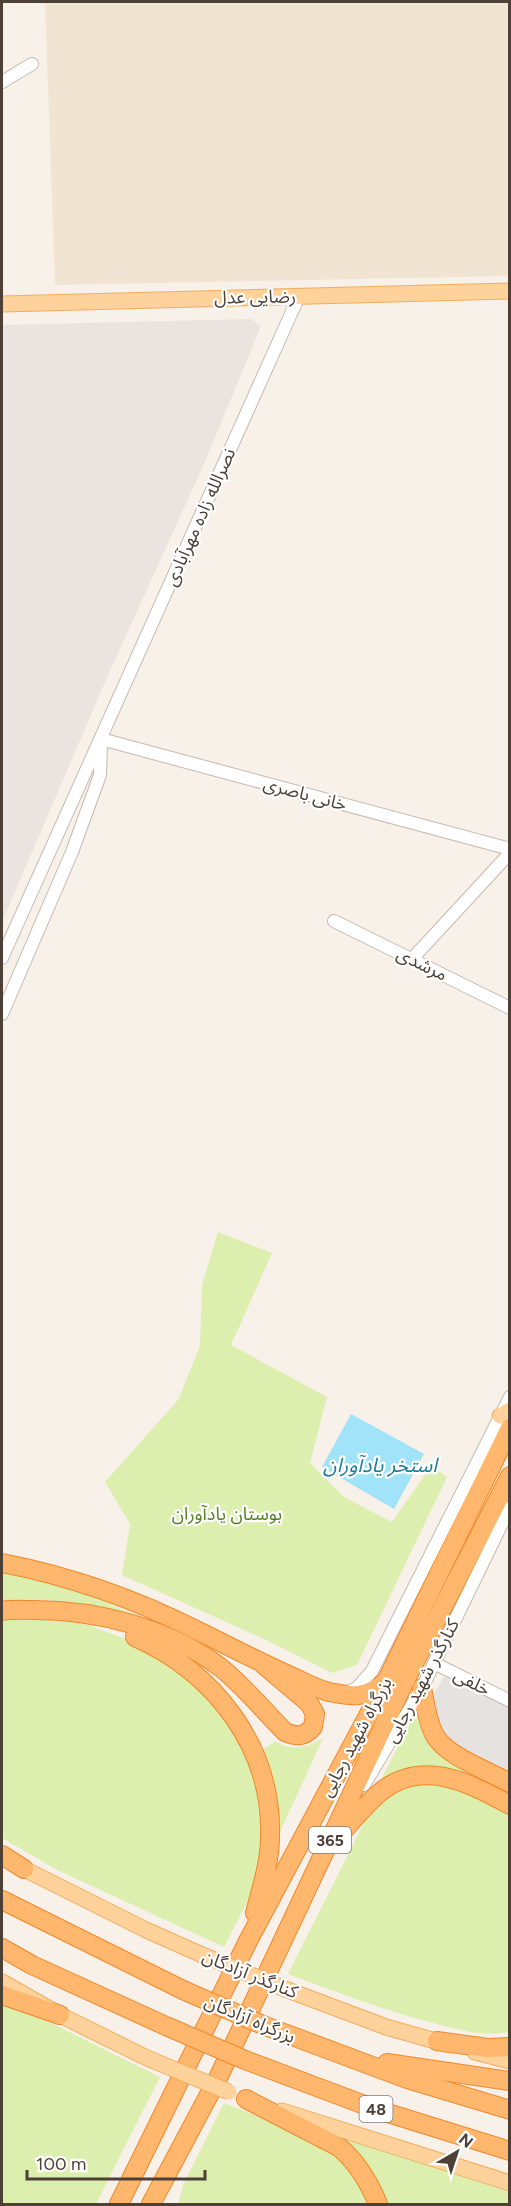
<svg xmlns="http://www.w3.org/2000/svg" width="511" height="2206" font-family="Figtree,'Noto Sans Arabic',sans-serif">
<style>
.industrial{fill:#eae3df}
.education{fill:#f1e4d3}
.green{fill:#dcefaf}
.parking{fill:#e5e2df}
.water{fill:#a1e3f9}
.lines{fill:none;stroke-linecap:round;stroke-linejoin:round}
.minor-casing{stroke:#c7baae;stroke-width:14}
.major-casing{stroke:#f2ad5d;stroke-width:17}
.highway-casing{stroke:#f0882b;stroke-width:20}
.minor{stroke:#fff;stroke-width:12}
.major{stroke:#ffd29b;stroke-width:15}
.highway{stroke:#ffb76d;stroke-width:18}
.major-bridge-casing{stroke:#f2ad5d;stroke-width:17;stroke-linecap:butt}
.highway-bridge-casing{stroke:#f0882b;stroke-width:20;stroke-linecap:butt}
.major-bridge{stroke:#ffd29b;stroke-width:15}
.highway-bridge{stroke:#ffb76d;stroke-width:18}
.labels{text-anchor:middle;dominant-baseline:central;stroke-width:4.5;stroke-linejoin:round;paint-order:stroke}
.shield{fill:#fff;stroke:#827973;stroke-width:1.5}
.shield-label{font-size:16px;font-weight:bold;fill:#4c4037}
.street-label{font-size:18px;fill:#4c4037;stroke:#fff}
.park-label{font-size:18px;fill:#548120;stroke:#fff}
.water-label{font-size:20px;font-style:italic;fill:#1d799a;stroke:#fff}
</style>
<rect width="100%" height="100%" fill="#f7f1ea"/>
<polygon class="industrial" points="251,319 261,326 207,457 105,682 2,922 2,325"/>
<polygon class="education" points="45,2 509,2 509,276 55,285"/>
<g class="green">
<polygon points="218,1232 272,1253 231,1345 327,1397 310,1463 344,1497 392,1522 431,1466 447,1477 357,1665 332,1673 266,1640 122,1575 130,1524 105,1482 178,1400 200,1346 202,1285"/>
<path d="M2,1571L90,1595L178,1634C124,1619 58,1590 2,1603Z"/>
<polygon points="17,1617 61,1619 88,1625 143,1645 204,1691 246,1746 261,1805 262,1849 255,1886 224,1947 57,1870 2,1838 2,1620"/>
<polygon points="418,1709 509,1792 509,1798 471,1778 378,1785"/>
<path d="M323,1738L279,1834L269,1771L262,1750L276,1741C293,1753 307,1747 323,1738Z"/>
<path d="M425,1782C456,1788 483,1798 509,1814V2032C480,2037 461,2030 433,2023C383,2010 336,1992 288,1974L366,1819C381,1799 400,1785 425,1782Z"/>
<polygon points="2,2002 29,2012 160,2077 96,2204 2,2204"/>
<polygon points="224,2103 274,2123 335,2152 360,2181 369,2204 178,2204 184,2183"/>
<polygon points="297,2120 509,2191 509,2204 384,2204 374,2177"/>
</g>
<polygon class="parking" points="446,1674 509,1708 509,1776 454,1745 446,1738 438,1724 432,1697"/>
<polygon class="water" points="351,1414 424,1454 394,1509 322,1467"/>
<g class="lines">
<defs>
<g id="minor">
<polyline points="2,82 32,64"/>
<polyline points="101,739 510,849"/>
<polyline points="334,921 510,1008"/>
<polyline points="2,958 299,296"/>
<polyline points="412,959 510,853"/>
<polyline points="2,1014 72,852 100,775 101,743"/>
<polyline points="434,1663 510,1701"/>
<polyline points="346,1693 357,1688 372,1671 510,1397"/>
<polyline points="364,1785 422,1688 510,1507"/>
</g>
<g id="major">
<polyline points="2,304 510,291"/>
<polyline points="500,1416 510,1410"/>
<polyline points="14,1864 146,1930 200,1954"/>
<polyline points="2,1982 60,2015 147,2058"/>
<polyline points="285,1989 386,2027 446,2044"/>
<polyline points="475,2052 510,2061"/>
<polyline points="282,2111 510,2183"/>
</g>
<g id="highway">
<path d="M2,1563C69,1576 135,1599 196,1630C229,1646 261,1663 295,1678C306,1683 317,1689 329,1692C353,1697 365,1698 384,1683"/>
<path d="M2,1611C12,1609 23,1610 34,1610C97,1610 168,1628 220,1667C244,1686 263,1710 285,1732C297,1737 304,1737 313,1727L315,1714L309,1703L264,1665"/>
<path d="M135,1637C214,1672 273,1747 270,1837C270,1863 261,1889 255,1913"/>
<path d="M422,1688C425,1703 427,1720 434,1734C445,1756 489,1771 510,1783"/>
<path d="M337,1838C350,1824 363,1807 378,1794C421,1757 467,1782 510,1805"/>
<polyline points="2,1855 24,1869"/>
<polyline points="2,1900 183,1990"/>
<polyline points="2,1948 32,1965 166,2026"/>
<polyline points="2,1995 60,2015"/>
<polyline points="265,2026 407,2079 510,2110"/>
<polyline points="437,2041 488,2048 510,2047"/>
<polyline points="245,2060 378,2110 510,2151"/>
<polyline points="387,2063 510,2081"/>
<path d="M246,2099L339,2147C358,2163 369,2182 378,2204"/>
<polyline points="119,2204 248,1941 386,1682 510,1428"/>
<polyline points="151,2204 219,2076 401,1689 510,1476"/>
</g>
</defs>
<use href="#minor" class="minor-casing"/>
<use href="#major" class="major-casing"/>
<use href="#highway" class="highway-casing"/>
<use href="#minor" class="minor"/>
<use href="#major" class="major"/>
<use href="#highway" class="highway"/>
<defs>
<g id="major-bridge">
<polyline points="200,1954 285,1989"/>
<polyline points="147,2058 229,2092"/>
</g>
<g id="highway-bridge">
<polyline points="183,1990 265,2026"/>
<polyline points="166,2026 245,2060"/>
</g>
</defs>
<use href="#major-bridge" class="major-bridge-casing"/>
<use href="#highway-bridge" class="highway-bridge-casing"/>
<use href="#major-bridge" class="major-bridge"/>
<use href="#highway-bridge" class="highway-bridge"/>
</g>
<g class="labels">
<g class="shield">
<rect x="309" y="1827" width="42" height="26" rx="4.5"/>
<rect x="359.5" y="2096" width="33" height="26" rx="4.5"/>
</g>
<g class="shield-label">
<text x="330" y="1840">365</text>
<text x="376" y="2109">48</text>
</g>
<g class="street-label">
<text transform="translate(255 297) rotate(-1)">رضایی عدل</text>
<text transform="translate(200 517) rotate(-66)">نصرالله زاده مهرآبادی</text>
<text transform="translate(305 794) rotate(15)">خانی باصری</text>
<text transform="translate(422 964) rotate(26)">مرشدی</text>
<text transform="translate(422 1681) rotate(-62)">کنارگذر شهید رجایی</text>
<text transform="translate(472 1682) rotate(27)">خلفی</text>
<text transform="translate(356 1737) rotate(-62)">بزرگراه شهید رجایی</text>
<text transform="translate(250 1974) rotate(22)">کنارگذر آزادگان</text>
<text transform="translate(250 2019) rotate(23)">بزرگراه آزادگان</text>
</g>
<g class="park-label">
<text x="227" y="1514">بوستان یادآوران</text>
</g>
<g class="water-label">
<text x="380" y="1465">استخر یادآوران</text>
</g>
</g>
<rect width="511" height="2206" fill="none" stroke="#4c4037" stroke-width="6"/>
<g transform="translate(457 2152) rotate(39)" stroke="#ffffff" stroke-width="4.5" paint-order="stroke">
<path d="M0-4.5L10 22L0 15L-10 22Z" fill="#4c4037"/>
<text y="-9" font-size="16" font-weight="bold" text-anchor="middle" fill="#4c4037">N</text>
</g>
<path d="M27 2170v9h178v-9" fill="none" stroke="#4c4037" stroke-width="3"/>
<text x="36" y="2170" font-size="18" fill="#4c4037" stroke="#ffffff" stroke-width="4.5" paint-order="stroke">100 m</text>
</svg>
